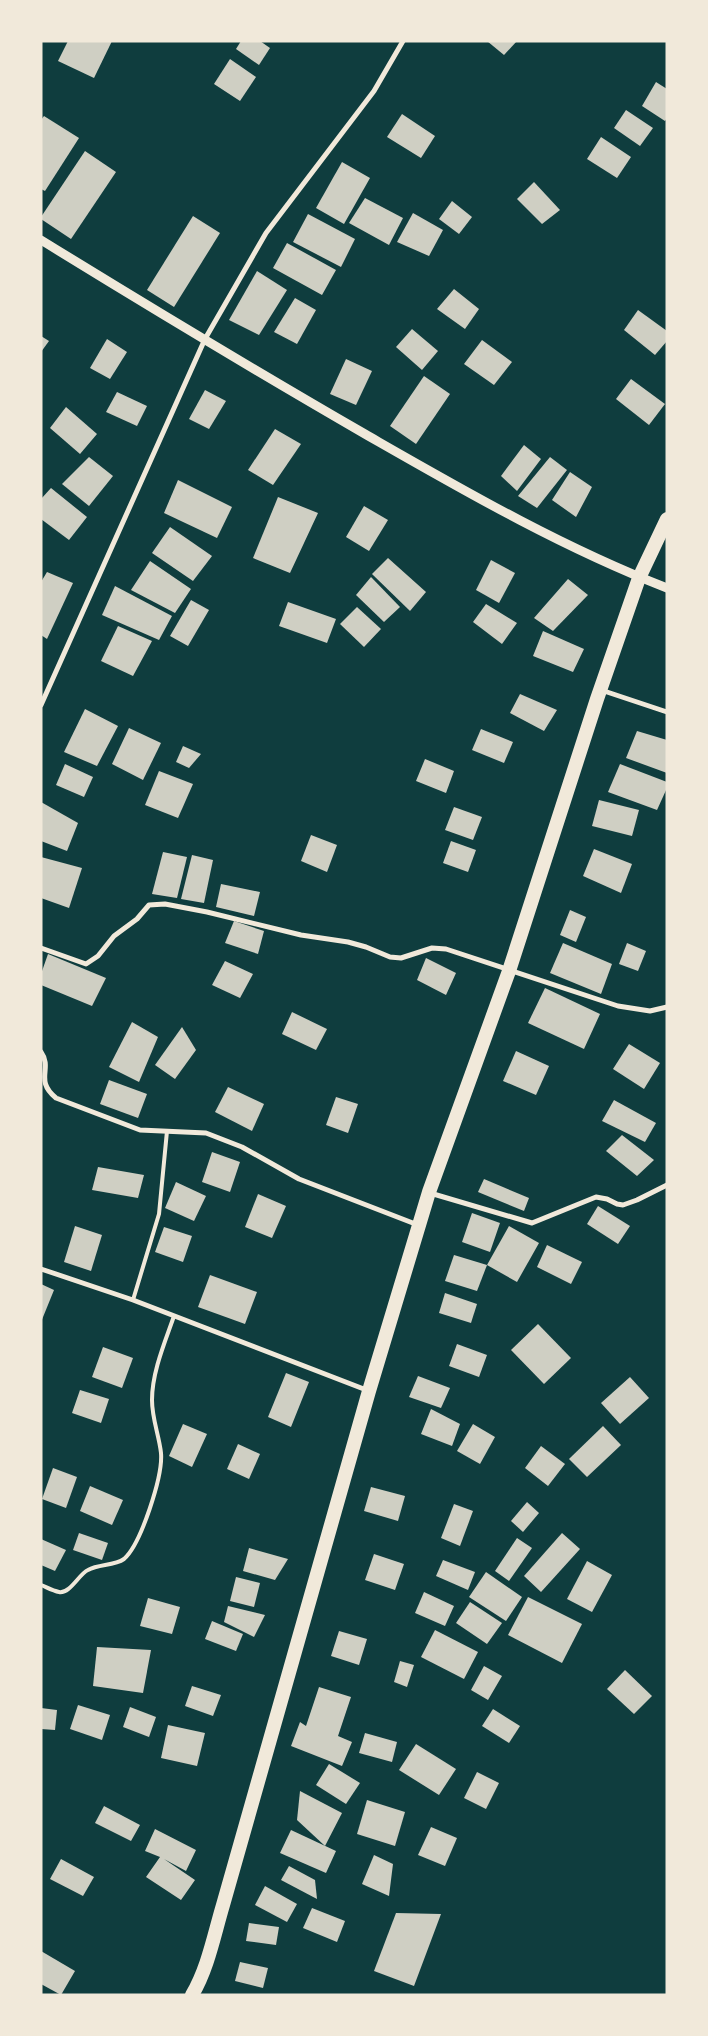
<svg xmlns="http://www.w3.org/2000/svg" width="708" height="2036" font-family="Raleway,sans-serif">
<style>
.building{fill:#cfcfc3}
.lines{fill:none;stroke-linecap:round;stroke-linejoin:round}
.service{stroke:#f1e9da;stroke-width:4}
.minor{stroke:#f1e9da;stroke-width:5}
.tertiary{stroke:#f1e9da;stroke-width:9}
.trunk{stroke:#f1e9da;stroke-width:14}
</style>
<rect width="100%" height="100%" fill="#0f3d3e"/>
<g class="building">
<polygon points="68,41 112,41 94,78 58,61"/>
<polygon points="241,41 260,41 270,48 259,65 236,49"/>
<polygon points="487,41 517,41 504,55"/>
<polygon points="230,59 256,77 240,101 214,84"/>
<polygon points="656,82 667,89 667,118 665,121 642,106"/>
<polygon points="626,110 653,128 640,146 614,128"/>
<polygon points="402,114 435,136 421,158 387,137"/>
<polygon points="44,116 79,138 45,191 41,189 41,120"/>
<polygon points="601,137 631,157 617,178 587,159"/>
<polygon points="85,151 116,172 71,239 41,219 41,217"/>
<polygon points="342,162 370,178 344,224 316,208"/>
<polygon points="534,182 560,210 542,224 517,199"/>
<polygon points="365,198 403,218 389,245 349,223"/>
<polygon points="452,201 472,217 459,234 439,219"/>
<polygon points="413,213 443,230 429,256 397,242"/>
<polygon points="308,214 355,239 341,267 293,242"/>
<polygon points="193,216 220,233 174,307 147,290"/>
<polygon points="287,243 336,270 322,295 273,268"/>
<polygon points="257,271 287,290 259,335 229,320"/>
<polygon points="454,289 479,309 465,329 437,309"/>
<polygon points="295,298 316,310 297,344 274,332"/>
<polygon points="638,310 667,331 667,341 655,355 624,330"/>
<polygon points="412,329 438,351 422,370 396,347"/>
<polygon points="41,336 49,341 41,352"/>
<polygon points="107,339 127,352 110,379 90,368"/>
<polygon points="482,340 512,362 494,385 464,364"/>
<polygon points="346,359 372,371 356,405 330,394"/>
<polygon points="424,376 450,394 416,444 390,426"/>
<polygon points="631,379 665,404 649,425 616,399"/>
<polygon points="205,390 226,401 209,429 189,419"/>
<polygon points="117,392 147,406 137,426 106,412"/>
<polygon points="66,407 97,434 80,454 50,428"/>
<polygon points="275,429 301,444 273,485 248,470"/>
<polygon points="524,445 541,459 517,491 501,476"/>
<polygon points="89,457 113,476 89,506 62,484"/>
<polygon points="550,457 567,470 537,508 518,496"/>
<polygon points="570,472 592,487 576,517 552,500"/>
<polygon points="178,480 232,507 217,538 164,513"/>
<polygon points="51,488 87,517 69,540 41,519 41,499"/>
<polygon points="278,497 318,513 290,573 253,558"/>
<polygon points="364,506 388,520 369,551 346,537"/>
<polygon points="170,527 212,556 193,581 152,553"/>
<polygon points="388,558 426,592 410,611 372,574"/>
<polygon points="491,560 515,573 499,603 476,590"/>
<polygon points="150,561 191,589 175,613 131,590"/>
<polygon points="47,572 73,583 47,639 41,635 41,582"/>
<polygon points="371,577 400,607 384,622 356,595"/>
<polygon points="568,579 588,595 553,631 534,618"/>
<polygon points="115,586 172,616 159,640 102,615"/>
<polygon points="191,600 209,610 188,646 170,636"/>
<polygon points="288,602 336,619 327,643 279,626"/>
<polygon points="486,604 517,623 502,644 473,622"/>
<polygon points="357,607 381,629 364,647 340,624"/>
<polygon points="118,626 152,641 133,676 101,661"/>
<polygon points="543,631 584,649 573,672 533,656"/>
<polygon points="520,694 557,710 544,731 510,713"/>
<polygon points="85,709 118,726 97,766 64,752"/>
<polygon points="129,728 161,743 143,780 112,764"/>
<polygon points="481,729 513,742 504,763 472,750"/>
<polygon points="637,731 667,740 667,773 626,758"/>
<polygon points="183,746 201,754 189,768 176,762"/>
<polygon points="425,759 454,771 446,793 416,781"/>
<polygon points="65,764 93,777 84,797 56,785"/>
<polygon points="620,764 667,782 667,788 657,810 608,792"/>
<polygon points="159,771 193,784 178,818 145,805"/>
<polygon points="599,800 639,810 632,836 592,826"/>
<polygon points="41,802 78,823 67,851 41,841"/>
<polygon points="454,807 482,817 473,840 445,830"/>
<polygon points="311,835 337,845 327,872 301,861"/>
<polygon points="451,841 476,850 468,872 443,863"/>
<polygon points="594,849 632,864 621,893 583,876"/>
<polygon points="163,852 187,857 177,898 152,894"/>
<polygon points="192,855 213,860 204,903 181,899"/>
<polygon points="41,857 82,868 69,908 41,898"/>
<polygon points="221,884 260,892 254,916 216,907"/>
<polygon points="570,910 586,917 576,942 560,935"/>
<polygon points="234,921 264,931 258,954 225,943"/>
<polygon points="563,943 612,964 601,994 550,973"/>
<polygon points="627,943 646,951 638,971 619,964"/>
<polygon points="48,954 106,978 92,1006 41,985 41,974"/>
<polygon points="426,958 456,973 446,995 417,980"/>
<polygon points="225,961 253,974 240,998 212,985"/>
<polygon points="545,988 600,1014 584,1049 528,1023"/>
<polygon points="292,1012 327,1029 316,1050 282,1034"/>
<polygon points="132,1022 158,1037 139,1082 109,1067"/>
<polygon points="182,1027 196,1050 175,1079 155,1065"/>
<polygon points="629,1044 660,1063 644,1089 613,1069"/>
<polygon points="516,1051 549,1066 536,1095 503,1081"/>
<polygon points="109,1080 147,1094 138,1118 100,1104"/>
<polygon points="228,1087 264,1104 252,1131 215,1112"/>
<polygon points="336,1097 358,1104 348,1133 326,1125"/>
<polygon points="614,1100 656,1123 645,1142 602,1121"/>
<polygon points="622,1135 654,1160 637,1176 606,1151"/>
<polygon points="212,1152 240,1162 230,1192 202,1182"/>
<polygon points="98,1167 144,1175 138,1198 92,1190"/>
<polygon points="484,1179 529,1198 524,1211 478,1192"/>
<polygon points="176,1182 206,1196 194,1221 165,1208"/>
<polygon points="258,1194 286,1206 272,1238 245,1227"/>
<polygon points="598,1206 630,1226 618,1244 587,1224"/>
<polygon points="472,1213 500,1223 490,1252 462,1242"/>
<polygon points="75,1226 102,1235 91,1271 64,1262"/>
<polygon points="509,1226 539,1243 517,1282 487,1265"/>
<polygon points="164,1227 192,1236 183,1262 155,1252"/>
<polygon points="547,1245 582,1262 571,1284 537,1267"/>
<polygon points="454,1255 487,1265 477,1291 445,1281"/>
<polygon points="210,1275 257,1292 245,1324 198,1307"/>
<polygon points="41,1284 54,1290 41,1322"/>
<polygon points="445,1293 477,1304 471,1323 439,1313"/>
<polygon points="538,1324 571,1358 544,1384 511,1350"/>
<polygon points="457,1344 487,1355 479,1377 449,1366"/>
<polygon points="103,1347 133,1358 122,1388 92,1377"/>
<polygon points="286,1373 309,1382 291,1427 268,1417"/>
<polygon points="418,1376 450,1388 441,1408 409,1397"/>
<polygon points="630,1377 649,1398 620,1424 601,1403"/>
<polygon points="80,1390 109,1399 101,1423 72,1413"/>
<polygon points="431,1409 460,1424 452,1446 421,1434"/>
<polygon points="183,1424 207,1434 192,1467 169,1456"/>
<polygon points="473,1424 495,1437 480,1464 457,1451"/>
<polygon points="603,1426 621,1445 587,1477 569,1459"/>
<polygon points="238,1444 260,1454 249,1479 227,1469"/>
<polygon points="541,1446 565,1464 548,1486 525,1468"/>
<polygon points="53,1468 77,1477 66,1508 42,1499"/>
<polygon points="90,1486 123,1500 112,1525 80,1511"/>
<polygon points="371,1487 405,1496 398,1521 364,1511"/>
<polygon points="527,1502 539,1513 523,1532 511,1521"/>
<polygon points="454,1504 473,1511 460,1546 441,1538"/>
<polygon points="79,1533 108,1543 102,1560 73,1550"/>
<polygon points="562,1533 580,1549 541,1592 524,1576"/>
<polygon points="517,1538 532,1548 509,1581 495,1571"/>
<polygon points="41,1539 66,1550 55,1571 41,1565"/>
<polygon points="249,1548 288,1559 275,1580 243,1571"/>
<polygon points="374,1554 404,1564 395,1590 365,1580"/>
<polygon points="443,1560 475,1572 468,1590 436,1576"/>
<polygon points="587,1561 612,1575 592,1612 567,1599"/>
<polygon points="486,1572 522,1597 506,1621 469,1597"/>
<polygon points="236,1577 260,1583 254,1607 230,1601"/>
<polygon points="424,1592 454,1606 445,1626 415,1613"/>
<polygon points="528,1597 582,1624 562,1663 508,1635"/>
<polygon points="148,1598 180,1607 172,1634 140,1626"/>
<polygon points="470,1602 502,1623 487,1644 456,1623"/>
<polygon points="228,1606 265,1615 254,1637 224,1622"/>
<polygon points="212,1621 243,1634 236,1651 205,1639"/>
<polygon points="435,1630 478,1652 464,1679 421,1657"/>
<polygon points="339,1631 367,1639 359,1665 331,1656"/>
<polygon points="97,1647 151,1650 143,1693 93,1686"/>
<polygon points="400,1661 414,1665 407,1687 394,1682"/>
<polygon points="484,1666 502,1676 488,1700 471,1690"/>
<polygon points="625,1670 652,1696 634,1714 607,1689"/>
<polygon points="192,1686 221,1695 213,1716 185,1706"/>
<polygon points="319,1687 351,1697 338,1736 352,1742 342,1766 291,1746 300,1722 306,1726"/>
<polygon points="78,1705 110,1715 102,1740 70,1729"/>
<polygon points="130,1707 156,1717 149,1737 123,1727"/>
<polygon points="41,1708 57,1710 55,1730 41,1729"/>
<polygon points="493,1709 520,1726 509,1743 482,1726"/>
<polygon points="168,1725 205,1733 197,1766 161,1758"/>
<polygon points="365,1733 397,1742 392,1762 359,1753"/>
<polygon points="416,1744 456,1769 439,1795 399,1770"/>
<polygon points="329,1764 360,1783 346,1804 316,1785"/>
<polygon points="477,1772 499,1783 486,1809 464,1798"/>
<polygon points="300,1791 342,1813 325,1846 297,1820"/>
<polygon points="367,1800 405,1812 395,1846 357,1834"/>
<polygon points="104,1806 140,1825 131,1841 95,1823"/>
<polygon points="431,1827 457,1838 445,1866 418,1855"/>
<polygon points="155,1829 196,1850 186,1871 164,1859 195,1880 181,1900 146,1877 160,1857 145,1851"/>
<polygon points="291,1830 336,1851 326,1873 280,1853"/>
<polygon points="374,1855 393,1864 389,1896 362,1884"/>
<polygon points="61,1859 94,1877 83,1896 50,1879"/>
<polygon points="289,1866 315,1880 317,1899 281,1880"/>
<polygon points="265,1886 297,1904 287,1922 255,1905"/>
<polygon points="312,1908 345,1921 337,1942 303,1928"/>
<polygon points="396,1913 441,1914 414,1986 374,1971"/>
<polygon points="249,1923 279,1927 276,1945 246,1941"/>
<polygon points="41,1951 75,1971 61,1995 41,1984"/>
<polygon points="240,1962 268,1968 263,1988 235,1981"/>
</g>
<g class="lines">
<g class="service">
<polyline points="133,1300 159,1214 167,1131"/>
<path d="M41,1585C46,1587 53,1591 59,1592C70,1594 79,1574 88,1570C99,1564 114,1566 124,1559C141,1544 163,1476 161,1453C159,1435 152,1419 152,1400C152,1372 165,1342 174,1316"/>
</g>
<g class="minor">
<polyline points="601,690 667,712"/>
<polyline points="41,705 205,339 266,233 374,91 403,41"/>
<polyline points="41,948 86,964 98,956 114,936 137,919 149,905 165,904 207,912 301,935 348,942 366,947 390,957 401,958 432,948 446,949 618,1006 650,1011 667,1007"/>
<path d="M41,1052C53,1069 34,1080 56,1098L140,1130L206,1133L242,1147L299,1179L418,1225"/>
<polyline points="430,1193 532,1223 596,1197 607,1199 617,1204 623,1205 637,1200 667,1185"/>
<polyline points="41,1269 133,1300 369,1391"/>
</g>
<path class="tertiary" d="M41,240C148,306 256,371 365,434C463,490 561,547 667,588"/>
<path class="trunk" d="M192,1995C208,1968 214,1935 223,1905L369,1391L429,1192L509,971L597,699L639,578L667,519"/>
</g>
<rect width="708" height="2036" fill="none" stroke="#f1e9da" stroke-width="85"/>
</svg>
